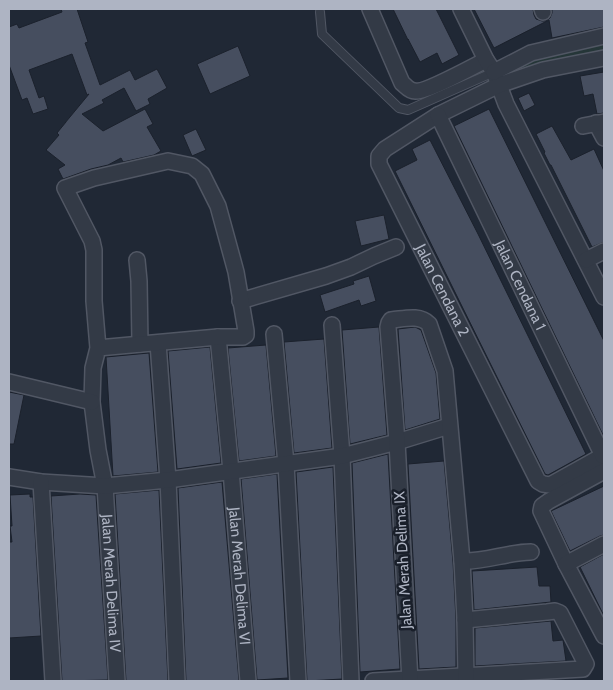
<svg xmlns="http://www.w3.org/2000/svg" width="613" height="690" font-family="Cabin,sans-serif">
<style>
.green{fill:#253638}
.building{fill:#464e5f;stroke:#1b212c}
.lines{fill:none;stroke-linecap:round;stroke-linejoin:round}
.service-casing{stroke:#515764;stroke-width:10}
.minor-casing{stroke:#515764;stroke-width:18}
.service{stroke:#333a46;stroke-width:8}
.minor{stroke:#333a46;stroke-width:15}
.labels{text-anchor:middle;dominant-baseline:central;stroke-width:5;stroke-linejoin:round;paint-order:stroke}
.street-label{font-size:15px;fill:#aeb4c3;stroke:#191f2a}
</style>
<rect width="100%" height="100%" fill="#202835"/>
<polygon class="green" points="604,36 604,58 499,85 494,72"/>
<g class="building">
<polygon points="61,9 77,9 88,42 85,43 100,85 130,70 135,80 157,69 167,88 148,99 150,104 136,111 124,88 102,100 104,103 82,114 103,131 145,109 153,124 147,127 161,151 154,155 123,162 121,158 108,165 91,169 63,179 58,169 65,165 46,150 59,135 57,133 66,122 65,123 89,94 87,95 72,54 29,70 39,98 44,96 48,109 33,114 27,98 22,100 9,65 9,27 17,24 19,28 62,12"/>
<polygon points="393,9 436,9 459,55 442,64 437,53 420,62 408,39 408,40"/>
<polygon points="474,9 533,9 534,15 536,19 542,21 546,21 550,18 552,13 552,9 604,9 604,27 552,38 549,20 494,48"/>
<polygon points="238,46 250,76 210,94 197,64"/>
<polygon points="604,72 604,113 597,114 593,94 584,96 580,76"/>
<polygon points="529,93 535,105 524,111 518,98"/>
<polygon points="489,109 604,341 604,437 454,126"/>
<polygon points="552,126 571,160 594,149 604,171 604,242 592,247 551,165 550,165 544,153 545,152 536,134"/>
<polygon points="196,129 206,150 192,156 183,135"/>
<polygon points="430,140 478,234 586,454 548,475 545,474 395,171 417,160 412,149"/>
<polygon points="384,215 389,239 361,246 355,221"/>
<polygon points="369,276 376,301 361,306 359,300 325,312 320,295 354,284 353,281"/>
<polygon points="379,327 387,435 350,444 342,330"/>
<polygon points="415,327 421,330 436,373 440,419 405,430 398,329"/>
<polygon points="324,339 332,448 294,453 284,342"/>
<polygon points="266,345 276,456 239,461 228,348"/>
<polygon points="210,347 221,463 177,469 168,351"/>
<polygon points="149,353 158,472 113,476 106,357"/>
<polygon points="9,392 24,395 14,444 9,444"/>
<polygon points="388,454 400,669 360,672 352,463"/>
<polygon points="444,461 453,562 456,620 456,667 419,669 408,464"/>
<polygon points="333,467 342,679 307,681 296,472"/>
<polygon points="277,474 288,678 257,680 241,479"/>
<polygon points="222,482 239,681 186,681 178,488"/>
<polygon points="604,486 604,535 600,536 570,551 551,511"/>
<polygon points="159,490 168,681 126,681 115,494"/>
<polygon points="30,494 30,497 33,497 41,636 9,638 9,542 12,542 10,526 12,526 10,495"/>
<polygon points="80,494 96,495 108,680 62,681 51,496"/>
<polygon points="604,554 604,616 580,567"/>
<polygon points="537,567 539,586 550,586 551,602 474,610 472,571"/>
<polygon points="551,621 553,641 563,640 566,661 475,666 475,628"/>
</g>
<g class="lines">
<defs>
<polyline id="service" points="320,12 322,34 399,108 408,110 494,72"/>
<g id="minor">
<path d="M370,9L402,83C406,86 409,91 415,91C425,93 474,66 486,60"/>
<polyline points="461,9 486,60 494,72 506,104 604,297"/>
<polyline points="542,9 543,12"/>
<path id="s1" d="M604,58L543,70L499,85L438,115L385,149L379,156V164L538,481L543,484L550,485L604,455"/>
<polyline points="494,72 531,53 604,36"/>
<path id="s2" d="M438,115L603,456"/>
<polyline points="596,123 604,138"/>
<polyline points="583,126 604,122"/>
<polyline points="137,260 139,281 140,344"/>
<polyline points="586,260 604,251"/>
<polyline points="240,301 326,276 351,267 374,256 396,247"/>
<polyline points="332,325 342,456 351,681"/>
<polyline points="274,334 286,464 298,681"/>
<path id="s3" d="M218,337L231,471L248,681"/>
<polyline points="158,343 168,480 177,681"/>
<path id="s4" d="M98,348L94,301V250L92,241L65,188L94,178L168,161L192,166L202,174L218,206L236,272L246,331V335L243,337H218L98,348L93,368L92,402L98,450L105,486L117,681"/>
<polyline points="9,382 92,402"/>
<polyline points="604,471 549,501 542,506 541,511 566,564 604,636"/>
<polyline points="9,477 41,482 105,486 168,480 342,456 397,442 449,426"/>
<polyline points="41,482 53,681"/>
<path d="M462,561C485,562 508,552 531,552"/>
<polyline points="566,564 604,544"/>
<polyline points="373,681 583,669 586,664 560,613 555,611 547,612 465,620"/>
<path d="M410,681L397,442L388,327L389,323L391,320C404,319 419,314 429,324L445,371L462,561L465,620L466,681"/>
</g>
</defs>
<use href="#service" class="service-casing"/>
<use href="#minor" class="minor-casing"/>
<use href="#service" class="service"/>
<use href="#minor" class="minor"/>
</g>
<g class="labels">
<g class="street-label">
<text stroke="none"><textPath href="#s2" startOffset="189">Jalan Cendana 1</textPath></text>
<text stroke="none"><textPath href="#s1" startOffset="398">Jalan Cendana 2</textPath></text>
<text transform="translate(403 560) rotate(-93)">Jalan Merah Delima IX</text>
<text stroke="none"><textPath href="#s3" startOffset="240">Jalan Merah Delima VI</textPath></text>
<text stroke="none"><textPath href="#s4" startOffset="865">Jalan Merah Delima IV</textPath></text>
</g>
</g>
<rect width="613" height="690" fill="none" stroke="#aeb4c3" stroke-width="20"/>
</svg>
